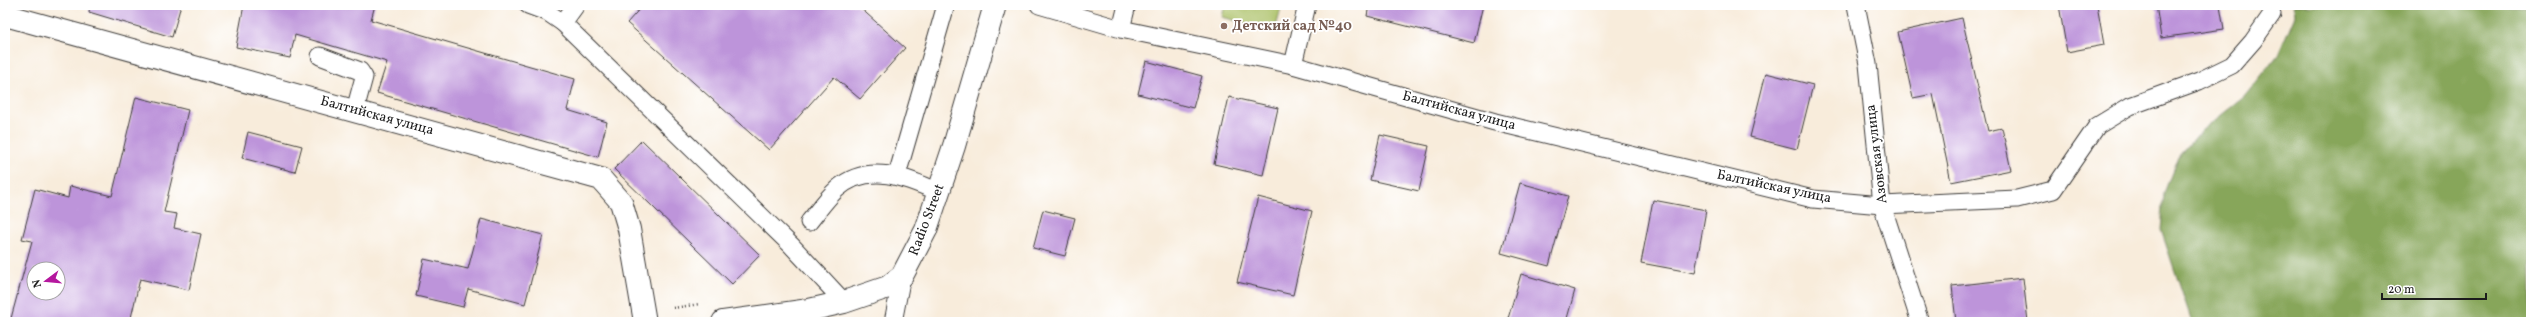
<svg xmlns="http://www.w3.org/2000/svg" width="2536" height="327" font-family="Vollkorn,serif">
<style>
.green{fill:#aac065;stroke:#636e40}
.forest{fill:#87a65a;stroke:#52613b}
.building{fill:#bd94da;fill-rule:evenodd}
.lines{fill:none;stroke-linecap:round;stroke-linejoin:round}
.lane-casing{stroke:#3d3b39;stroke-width:19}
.street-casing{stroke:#3d3b39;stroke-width:24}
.secondary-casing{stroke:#3d3b39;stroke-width:24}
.path{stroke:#3d3b39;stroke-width:2.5;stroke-dasharray:1 3;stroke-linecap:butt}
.lane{stroke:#fff;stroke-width:17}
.street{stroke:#fff;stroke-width:22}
.secondary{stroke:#fff;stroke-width:22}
.education-dot{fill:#8d6e63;stroke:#fff;stroke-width:1.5}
.labels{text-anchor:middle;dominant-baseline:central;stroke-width:3.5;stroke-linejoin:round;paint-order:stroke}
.education-label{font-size:14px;font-weight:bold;fill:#785e54;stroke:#fff;text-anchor:start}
.street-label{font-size:14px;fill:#1c1c1c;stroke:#fff}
</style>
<rect width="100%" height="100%" fill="#fff"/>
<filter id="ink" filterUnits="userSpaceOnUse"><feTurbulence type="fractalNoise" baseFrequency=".025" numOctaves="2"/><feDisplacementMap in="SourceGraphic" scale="8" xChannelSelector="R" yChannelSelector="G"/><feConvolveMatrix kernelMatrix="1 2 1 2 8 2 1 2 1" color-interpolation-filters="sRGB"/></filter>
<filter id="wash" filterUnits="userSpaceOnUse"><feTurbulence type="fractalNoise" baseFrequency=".012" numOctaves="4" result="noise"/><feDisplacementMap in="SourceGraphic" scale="16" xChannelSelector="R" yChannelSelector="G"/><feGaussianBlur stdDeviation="0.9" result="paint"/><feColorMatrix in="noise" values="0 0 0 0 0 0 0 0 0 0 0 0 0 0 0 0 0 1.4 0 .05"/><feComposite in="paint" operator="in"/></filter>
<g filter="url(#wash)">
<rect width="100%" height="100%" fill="#f8ecdb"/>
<polygon class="green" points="1225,5 1282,5 1275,31 1222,17"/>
<polygon class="forest" points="2294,5 2531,5 2531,322 2192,322 2161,230 2164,193 2178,157 2201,131 2244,97 2278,55 2295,15"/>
<g id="blocks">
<g class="building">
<polygon points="90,5 181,5 172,37 89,12"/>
<polygon points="244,5 375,5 371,20 575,79 567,110 607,122 598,157 377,93 387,62 295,35 290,58 236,47"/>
<polygon points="643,5 857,5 905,48 860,99 834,77 769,150 627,23"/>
<polygon points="1369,5 1483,5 1474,43 1367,16"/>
<polygon points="2059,5 2097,5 2104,45 2067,52"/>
<polygon points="2156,5 2220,5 2224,29 2161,38"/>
<polygon points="1962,18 1988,131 2002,128 2011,170 1951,182 1933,94 1913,98 1898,32"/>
<polygon points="1146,61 1202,76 1193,108 1138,94"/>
<polygon points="1766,73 1813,85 1797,149 1750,137"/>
<path d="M136,97L188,110L164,212L177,214L174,228L201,234L189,290L140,279L130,322H10L32,241L22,239L35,189L68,198L70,186L112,196ZM34,269H58V293H34Z"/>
<polygon points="1229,97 1278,108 1263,175 1214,164"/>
<polygon points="248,132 302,146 295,172 242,158"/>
<polygon points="1380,135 1429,146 1419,191 1370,180"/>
<polygon points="642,140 760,255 732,284 614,169"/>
<polygon points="1520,183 1568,196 1549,266 1501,253"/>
<polygon points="1258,197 1312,211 1293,295 1237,282"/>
<polygon points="1653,200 1706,210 1695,273 1641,263"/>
<polygon points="1043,210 1075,218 1065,256 1033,248"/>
<polygon points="481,219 543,235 525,304 468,289 463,307 416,296 424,259 468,269"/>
<polygon points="1521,274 1575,290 1566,322 1507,322"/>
<polygon points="2023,278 2028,322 1956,322 1952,286"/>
</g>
</g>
</g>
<g filter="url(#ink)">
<use href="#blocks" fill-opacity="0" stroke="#3d3b39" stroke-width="1"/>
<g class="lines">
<defs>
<g id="lane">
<polyline points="528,5 547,12 563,23 791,245 844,302"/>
<polyline points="1039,5 1121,29 1293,65 1495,122 1813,199 1882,205 2017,199 2053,190 2097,126 2130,106 2199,81 2232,65 2253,41 2272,14"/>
<polyline points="1856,5 1868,64 1882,205 1920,322"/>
<polyline points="563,23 576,5"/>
<polyline points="1121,29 1127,5"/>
<polyline points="320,56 360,71 364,77 355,110"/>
<polyline points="1293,65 1307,5"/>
<polyline points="897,175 946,5"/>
<path d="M809,222C818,211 827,198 837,189C868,161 907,178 939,192"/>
<polyline points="893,322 902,276"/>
</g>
<polyline id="street" points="5,15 601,179 621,202 629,229 645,322"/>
<polyline id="secondary" points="723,322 809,310 844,302 888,287 902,276 926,230 954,146 995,5"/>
</defs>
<use href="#lane" class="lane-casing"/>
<use href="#street" class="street-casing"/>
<use href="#secondary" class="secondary-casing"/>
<polyline class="path" points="673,308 700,304"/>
<use href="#lane" class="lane"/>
<use href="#street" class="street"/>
<use href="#secondary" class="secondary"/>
</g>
</g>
<circle class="education-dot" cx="1224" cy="26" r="4"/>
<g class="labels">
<g class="education-label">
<text x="1232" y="26">Детский сад №40</text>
</g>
<g class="street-label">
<text transform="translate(1459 111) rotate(15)">Балтийская улица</text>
<text transform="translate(377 116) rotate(15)">Балтийская улица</text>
<text transform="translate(1877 154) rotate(-97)">Азовская улица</text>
<text transform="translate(1774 187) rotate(12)">Балтийская улица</text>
<text transform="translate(927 220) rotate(-69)">Radio Street</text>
</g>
</g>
<rect width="2536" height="327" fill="none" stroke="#fff" stroke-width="20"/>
<g transform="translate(46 281) rotate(254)"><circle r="19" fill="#ffffff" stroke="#a4a4a4"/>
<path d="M0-3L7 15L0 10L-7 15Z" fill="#b5179e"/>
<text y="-6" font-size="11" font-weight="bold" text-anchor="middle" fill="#1c1c1c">N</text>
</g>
<path d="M2382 293v6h104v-6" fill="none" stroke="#1c1c1c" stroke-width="2"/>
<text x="2388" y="293" font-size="12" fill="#1c1c1c" stroke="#ffffff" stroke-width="3" paint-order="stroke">20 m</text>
</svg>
